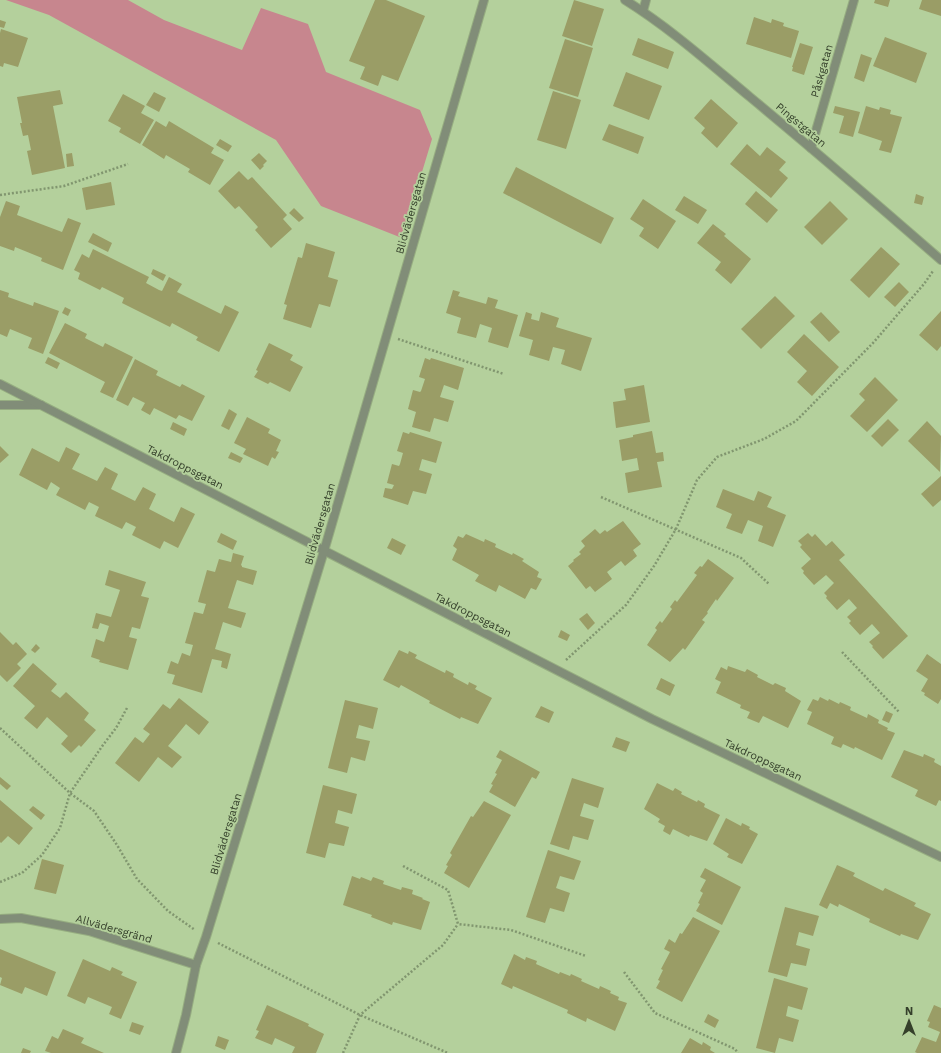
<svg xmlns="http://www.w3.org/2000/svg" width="941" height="1053" font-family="'Work Sans',sans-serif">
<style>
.green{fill:#c7868e}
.building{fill:#9a9d66}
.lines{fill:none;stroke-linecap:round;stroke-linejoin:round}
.lane-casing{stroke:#96ad81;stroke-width:10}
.street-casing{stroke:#96ad81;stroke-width:10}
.path{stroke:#81966f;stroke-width:2.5;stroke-dasharray:2 2;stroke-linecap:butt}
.lane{stroke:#818d78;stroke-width:8}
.street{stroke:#818d78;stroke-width:8}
.labels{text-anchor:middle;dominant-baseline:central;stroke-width:3.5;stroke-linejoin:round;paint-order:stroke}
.street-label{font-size:11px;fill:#35402b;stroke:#b4d09c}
</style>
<rect width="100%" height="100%" fill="#b4d09c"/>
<polygon class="green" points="6,0 128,0 164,20 242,50 261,8 308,24 326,72 420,110 432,139 402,238 321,206 276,140 49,15"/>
<g class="building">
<polygon points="375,0 386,0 425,16 398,81 382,75 378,86 360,79 365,67 349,61"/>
<polygon points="574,0 604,9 592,46 562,36"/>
<polygon points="875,0 890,0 888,7 874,3"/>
<polygon points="922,0 941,0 941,16 919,9"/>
<polygon points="754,17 771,23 772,19 784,23 783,26 799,31 791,58 746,44"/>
<polygon points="0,20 6,22 4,28 0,27"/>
<polygon points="1,29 28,38 18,67 4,63 3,67 0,66 0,33"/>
<polygon points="885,37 927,53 916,83 873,66"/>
<polygon points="638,38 674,52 668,69 632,55"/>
<polygon points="565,39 593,48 578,97 549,88"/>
<polygon points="800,43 813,47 804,75 792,71 793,67 792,67"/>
<polygon points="861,54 872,58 864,82 854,78"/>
<polygon points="626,72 662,86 649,120 613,106"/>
<polygon points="60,90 63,104 53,106 65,168 32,175 27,151 31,150 28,135 23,136 20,123 22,123 17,97"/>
<polygon points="553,91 581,100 566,149 537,140"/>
<polygon points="154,92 166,98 159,112 146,105"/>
<polygon points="123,94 145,106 141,113 154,120 140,144 119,132 121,128 108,121"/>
<polygon points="711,99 738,123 717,148 701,133 705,128 694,118"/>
<polygon points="835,106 860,112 853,137 839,133 844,116 833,113"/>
<polygon points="866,106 879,110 880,107 891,110 890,114 902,117 891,153 879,150 882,141 858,133"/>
<polygon points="156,121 166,127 169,121 214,148 211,153 224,160 210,185 188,172 190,169 166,155 164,159 142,145"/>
<polygon points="609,124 644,137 638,154 602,140"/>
<polygon points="220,139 232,146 228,152 216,145"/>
<polygon points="747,144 760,156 767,147 786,162 779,170 788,178 771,198 730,164"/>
<polygon points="72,153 74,166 67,167 66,154"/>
<polygon points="259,153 267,161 263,165 264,166 260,170 251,160"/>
<polygon points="516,167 614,218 601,244 503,193"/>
<polygon points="239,171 248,180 252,177 287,215 283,219 292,229 271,248 255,230 258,227 239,206 235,209 218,191"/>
<polygon points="111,182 115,205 86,210 82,188"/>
<polygon points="756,191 778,210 767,223 745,204"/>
<polygon points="916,194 924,197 922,205 914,203"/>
<polygon points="684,196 707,210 698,224 675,210"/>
<polygon points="643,199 676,221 658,249 639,236 644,228 630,219"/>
<polygon points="6,201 20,206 17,215 62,232 68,218 81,223 63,270 41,261 42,258 15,247 14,251 0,246 0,217"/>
<polygon points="830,201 848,219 822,245 804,227"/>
<polygon points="294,208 304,218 299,222 289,213"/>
<polygon points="713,224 726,234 724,236 751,259 731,284 715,270 721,262 697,243"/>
<polygon points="93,233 112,243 108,252 88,242"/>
<polygon points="306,243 335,252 328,277 338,280 330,307 319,304 311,328 283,319 287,305 284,304 298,257 302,258"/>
<polygon points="881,247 900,264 869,298 850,280"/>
<polygon points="93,249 149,277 146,283 159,290 162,291 169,277 182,284 177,292 221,314 225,305 239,312 219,352 196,340 198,337 172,323 170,327 122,303 124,298 102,287 100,290 78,279 80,273 74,270 82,254 89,258"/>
<polygon points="153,269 166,275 163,281 151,274"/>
<polygon points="899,282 909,292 895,307 884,297"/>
<polygon points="0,290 9,293 8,297 33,306 34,302 59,311 43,354 28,348 32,338 10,329 7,337 0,334"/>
<polygon points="453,290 460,292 458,296 486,304 488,297 498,300 495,308 518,315 508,348 488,342 492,328 480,324 476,338 457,333 461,318 446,313"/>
<polygon points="775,296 795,316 761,349 741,329"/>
<polygon points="65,307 71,310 68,316 62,313"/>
<polygon points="941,311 941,346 937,351 919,335"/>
<polygon points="526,312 532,314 531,319 539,321 541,312 559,318 556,327 592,338 581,371 561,364 565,350 553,347 549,361 529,355 533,340 519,336"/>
<polygon points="821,312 840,332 829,342 810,322"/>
<polygon points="65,323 87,334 85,338 103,347 105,343 133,357 113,398 100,392 105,382 49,353"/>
<polygon points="804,334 839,367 812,396 797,382 807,371 787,352"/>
<polygon points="269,343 293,355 290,360 303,367 290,392 270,382 268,384 254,377 258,371 256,370"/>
<polygon points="48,357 60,363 57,369 45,363"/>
<polygon points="425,358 430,360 431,358 464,368 458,390 444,385 440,397 454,401 448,422 434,418 430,432 412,427 416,412 408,409 413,390 420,392 421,391 425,379 419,377"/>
<polygon points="135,359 158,371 156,375 180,387 182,384 205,396 192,421 179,415 176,419 154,408 150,415 141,410 145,403 133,397 128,406 116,400"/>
<polygon points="875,377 898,400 867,432 850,416 865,400 859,394"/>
<polygon points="644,385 650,422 616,428 613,402 626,400 624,389"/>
<polygon points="229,409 237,414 229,430 221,426"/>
<polygon points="247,417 270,429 268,433 281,440 276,451 279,452 275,459 272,457 268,466 243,454 246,449 234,443"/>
<polygon points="888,419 899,430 882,447 871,436"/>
<polygon points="927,421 941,436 940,472 908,441"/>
<polygon points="173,422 187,429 184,436 170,429"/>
<polygon points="652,431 656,453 663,452 664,461 657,462 662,487 628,493 625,473 639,470 637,458 622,461 619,440 633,437 633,435"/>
<polygon points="403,432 409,434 410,432 442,442 436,463 422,459 419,470 432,474 426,494 413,491 408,505 383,497 385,488 392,489 394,485 387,483 392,464 399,466 400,464 403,453 397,451"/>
<polygon points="0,446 9,455 0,463"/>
<polygon points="66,447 80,454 72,469 97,481 105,467 118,474 111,489 135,501 143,487 156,494 149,509 174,522 181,507 195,514 178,548 164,541 160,549 132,535 136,527 126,522 122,529 95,516 99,507 89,502 85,510 56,495 60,488 51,482 47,490 19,475 32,448 59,462"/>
<polygon points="231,452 243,458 240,463 228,458"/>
<polygon points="941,476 941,500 933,507 921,494"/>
<polygon points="723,489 754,501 758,491 772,497 767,507 786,515 773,547 758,541 763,526 748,520 742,534 726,528 732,514 716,507"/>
<polygon points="623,521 641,544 633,550 637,556 625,566 621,561 607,572 612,579 595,592 590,586 586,589 568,566 574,561 573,560 581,554 579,552 585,546 581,541 595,529 600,534 605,530 607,532"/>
<polygon points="221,533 237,541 233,550 217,542"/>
<polygon points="808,533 812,537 815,534 826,546 832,541 845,555 839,560 908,636 883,659 872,647 873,646 869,642 880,633 872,624 860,635 849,623 851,621 847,617 857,608 849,599 837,610 826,598 827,596 824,593 834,583 826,575 814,585 803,573 804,571 801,568 811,559 800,547 802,545 798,541"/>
<polygon points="466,534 484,542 485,539 496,544 495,547 512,555 513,553 524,559 522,561 539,572 537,577 542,579 536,590 531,588 525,599 499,585 496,592 475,581 479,575 452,560 457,549 453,546 458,536 463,538"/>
<polygon points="392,538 406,545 401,555 387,548"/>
<polygon points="233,553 244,556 241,565 242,566 242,567 257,571 253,585 237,580 228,608 246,613 241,628 223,622 215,649 231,654 227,669 221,667 222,661 212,659 202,693 172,684 175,675 167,673 171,661 178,664 182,653 190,656 193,645 185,643 194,612 203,614 206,604 198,602 207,570 215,572 219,559 231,562"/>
<polygon points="708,559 734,578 717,601 716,599 707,612 708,613 702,620 705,622 685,650 683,648 670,662 647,645 657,630 655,628 660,621 662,623 672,609 670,607 675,600 677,602 697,575 694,573 700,566 702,567"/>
<polygon points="109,570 146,582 141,596 149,598 140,629 132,627 129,637 137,639 128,670 99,662 100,660 91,657 96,639 104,642 109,626 100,623 98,629 92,628 96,613 111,617 120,590 105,585"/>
<polygon points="587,613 595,623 588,630 579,619"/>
<polygon points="561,630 570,635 567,641 558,637"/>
<polygon points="0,632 13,645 16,642 27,654 17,664 21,668 7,682 0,675"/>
<polygon points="36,644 40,648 35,653 31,650"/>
<polygon points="399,650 408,654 409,651 417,655 415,658 445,673 446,670 454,674 453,677 468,685 469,682 477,686 475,689 492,698 478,724 461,717 460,719 429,703 430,701 401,685 399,688 383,680"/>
<polygon points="927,654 941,664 941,699 938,704 924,695 925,693 921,691 928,679 916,671"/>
<polygon points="33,663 57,684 51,691 60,698 66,692 89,713 84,720 96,730 81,747 79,745 71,753 61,744 68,736 47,717 37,729 24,718 35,706 13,686"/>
<polygon points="728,666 745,672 747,669 758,675 757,677 773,685 775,683 786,688 785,691 801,701 788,728 763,716 759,723 747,718 750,712 740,708 741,705 716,693 721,682 715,679 721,667 727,670"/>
<polygon points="661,678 675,685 670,696 656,689"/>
<polygon points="820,697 828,701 829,699 839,704 840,702 851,707 850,710 867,718 868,714 879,720 878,723 888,728 887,730 895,733 882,760 855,747 854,749 843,744 841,748 831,744 834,737 807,724 812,712 807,710 813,699 818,701"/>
<polygon points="179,698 209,722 199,735 186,724 168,746 182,757 172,768 158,757 139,782 115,763 135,737 143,743 150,734 143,729 163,704 170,709"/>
<polygon points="345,700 378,708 373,729 359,725 356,738 370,741 365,761 351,757 347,773 328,768"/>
<polygon points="541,706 554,712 549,723 535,717"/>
<polygon points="886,711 893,714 889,723 882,720"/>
<polygon points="616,737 630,742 626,752 612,747"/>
<polygon points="500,750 540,772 536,779 532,777 515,807 489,792 493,785 491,784 497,774 495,773 502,760 496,757"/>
<polygon points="904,750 923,757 924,754 935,759 934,762 941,766 941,801 939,800 936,806 915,796 918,790 891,777"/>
<polygon points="0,777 11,786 7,790 0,784"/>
<polygon points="572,778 604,788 598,808 584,803 580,816 594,820 588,840 573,836 569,850 550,844"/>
<polygon points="657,783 673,791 675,788 682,792 681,794 697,802 698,800 705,804 704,807 720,815 707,841 690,835 689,837 673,829 670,835 663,831 665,826 658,822 660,819 644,809"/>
<polygon points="323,785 357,794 352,814 338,810 335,823 349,827 344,846 329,843 325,858 306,853"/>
<polygon points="0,800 33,828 19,845 8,836 1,843 0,842"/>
<polygon points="484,801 511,815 469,888 444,873 448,866 446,865 452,855 450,853 471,816 473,817"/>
<polygon points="33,806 45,815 41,820 29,810"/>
<polygon points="726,818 741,826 742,823 750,827 749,829 758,834 742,864 727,857 729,854 713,844"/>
<polygon points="548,850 581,861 574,880 560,876 556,888 570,893 564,912 550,908 545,923 526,917"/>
<polygon points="42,859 64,865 56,894 34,889"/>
<polygon points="837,865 855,873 853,876 883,891 885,888 916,903 914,906 931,914 918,940 901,934 900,936 869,922 870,919 839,904 838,907 830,903 827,909 819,905"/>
<polygon points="705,868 741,887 722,925 696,911 700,904 698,903 703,893 700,891 706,880 700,877"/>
<polygon points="352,876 360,879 361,877 371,881 373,877 384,881 383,884 401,890 402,887 413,890 412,894 423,898 422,899 430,902 421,930 393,922 392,925 371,917 372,915 343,905"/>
<polygon points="785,907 819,916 813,936 799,932 796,945 810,949 806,966 791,963 787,977 768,972"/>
<polygon points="693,917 720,931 682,1002 656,988 660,981 658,980 663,970 661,969 670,952 664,949 669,939 675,943 680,933 682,934"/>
<polygon points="0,949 56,972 47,996 25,987 22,994 0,985 2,978 0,977"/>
<polygon points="514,954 525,960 526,957 537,961 536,964 559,974 560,972 570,976 571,974 582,979 581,981 599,989 600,986 611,991 610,993 619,997 618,1000 627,1003 615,1031 587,1018 586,1022 567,1013 568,1010 513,986 512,989 501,984"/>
<polygon points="83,959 110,971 112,967 123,972 121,975 137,982 121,1019 109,1014 112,1007 88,997 85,1004 67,996"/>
<polygon points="774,978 808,988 802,1010 788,1006 786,1016 799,1020 793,1042 779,1038 775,1053 756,1048"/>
<polygon points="267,1005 309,1024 308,1026 324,1034 316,1053 292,1053 295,1047 275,1038 272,1045 255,1038 259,1031 256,1030"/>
<polygon points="934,1005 941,1008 941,1053 917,1053 915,1052 922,1037 936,1042 940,1032 928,1027 930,1022 927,1021"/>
<polygon points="708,1014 719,1020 715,1028 704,1022"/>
<polygon points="132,1022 144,1026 140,1035 129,1031"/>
<polygon points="63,1029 84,1038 81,1043 104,1053 51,1053 45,1051 52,1036 58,1039"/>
<polygon points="218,1036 229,1040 225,1050 215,1046"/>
<polygon points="690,1038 702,1045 703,1042 711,1047 710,1050 715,1053 681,1053"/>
<polygon points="23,1048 31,1051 30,1053 21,1053"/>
</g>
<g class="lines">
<defs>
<polyline id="lane" points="0,405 41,405"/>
<g id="street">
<path d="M625,0C670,28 709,63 750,97C814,150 878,205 941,260"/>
<polyline points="643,11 646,0"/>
<polyline points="811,148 854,0"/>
<polyline points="0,384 652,719 941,857"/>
<polyline points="0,919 21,918 89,931 196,965"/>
<polyline points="176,1053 186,1015 196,965 206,937 324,551 484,0"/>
</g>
</defs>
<use href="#lane" class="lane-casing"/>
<use href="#street" class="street-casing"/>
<g class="path">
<polyline points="0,195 64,186 128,164"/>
<polyline points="398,339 504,374"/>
<polyline points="601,497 741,558 769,584"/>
<polyline points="842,652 899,712"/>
<polyline points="566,660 626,605 654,566 676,529 697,480 717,457 764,439 796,421 873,343 924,284 933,271"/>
<polyline points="0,728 70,793 94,811 117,845 137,879 168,911 195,930"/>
<polyline points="403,866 448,890 458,924 511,930 586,956"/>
<polyline points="0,882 22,873 42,855 60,828 70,793 103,745 116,728 127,708"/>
<polyline points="218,943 360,1015 448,1053"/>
<polyline points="624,972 655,1013 735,1049 738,1053"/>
<polyline points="343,1053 360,1015 443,945 458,924"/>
</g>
<use href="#lane" class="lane"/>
<use href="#street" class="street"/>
</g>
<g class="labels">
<g class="street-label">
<text transform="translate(822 71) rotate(-74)">Påskgatan</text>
<text transform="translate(801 125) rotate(40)">Pingstgatan</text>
<text transform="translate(411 213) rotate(-74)">Blidvädersgatan</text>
<text transform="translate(185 467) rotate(27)">Takdroppsgatan</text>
<text transform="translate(320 524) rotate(-74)">Blidvädersgatan</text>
<text transform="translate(473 615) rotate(27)">Takdroppsgatan</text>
<text transform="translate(763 760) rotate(25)">Takdroppsgatan</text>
<text transform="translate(226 834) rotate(-73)">Blidvädersgatan</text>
<text transform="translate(114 929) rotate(16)">Allvädersgränd</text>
</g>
</g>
<g transform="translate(909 1021)" stroke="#b4d09c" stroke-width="3" paint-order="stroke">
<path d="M0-3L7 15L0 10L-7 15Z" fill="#35402b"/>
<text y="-6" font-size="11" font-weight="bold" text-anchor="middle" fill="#35402b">N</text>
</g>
</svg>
